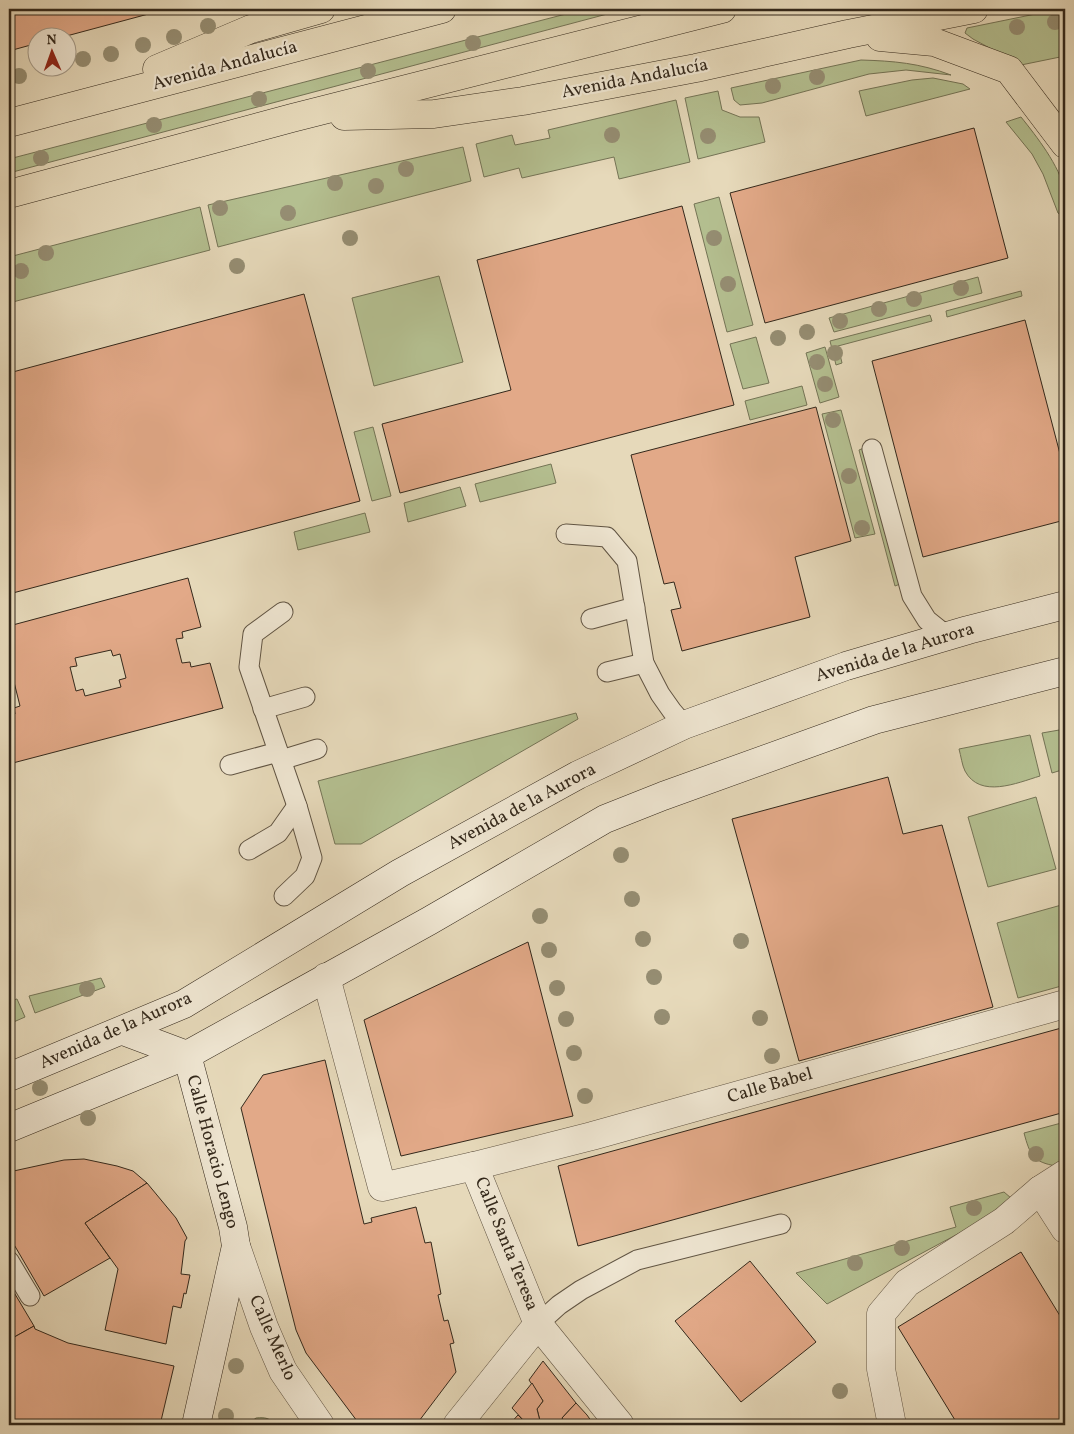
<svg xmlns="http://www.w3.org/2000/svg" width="1074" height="1434" font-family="Vollkorn,serif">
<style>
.green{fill:#b4bf90;stroke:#747456}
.building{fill:#e2a988;stroke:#33281b;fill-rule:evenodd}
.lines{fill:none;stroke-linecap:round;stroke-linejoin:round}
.lane-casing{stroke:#605443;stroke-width:21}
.street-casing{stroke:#605443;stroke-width:29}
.secondary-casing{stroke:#33281b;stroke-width:29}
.primary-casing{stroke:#33281b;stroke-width:29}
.lane{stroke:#efe6d2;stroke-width:19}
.street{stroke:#efe6d2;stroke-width:28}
.secondary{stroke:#efe6d2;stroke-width:28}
.primary{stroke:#e6d9ba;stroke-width:28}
.tree{fill:#958d72}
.labels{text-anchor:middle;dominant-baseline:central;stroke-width:4.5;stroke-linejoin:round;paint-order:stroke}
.street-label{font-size:18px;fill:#33281b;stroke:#efe6d2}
</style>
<rect width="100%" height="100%" fill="#e6d9ba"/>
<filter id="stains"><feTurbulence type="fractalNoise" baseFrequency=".004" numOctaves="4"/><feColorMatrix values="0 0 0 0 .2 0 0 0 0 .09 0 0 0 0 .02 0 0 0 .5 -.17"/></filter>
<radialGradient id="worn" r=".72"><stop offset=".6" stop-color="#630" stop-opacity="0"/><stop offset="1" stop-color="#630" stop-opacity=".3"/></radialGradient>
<g class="green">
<polygon points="585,9 626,9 9,173 9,159"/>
<polygon points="1060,9 1065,9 1065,56 1021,65 973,39 965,33 967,28"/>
<path d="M861,60C894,61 919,63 951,75L906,70L869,74L762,103L740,105L734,100L731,88Z"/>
<polygon points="933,78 963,84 970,89 866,116 859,91 912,80"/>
<polygon points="718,91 722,110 740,117 759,117 765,142 698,159 685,98"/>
<polygon points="676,100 690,162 619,179 614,157 522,178 519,168 484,177 476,144 512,135 515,145 550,138 548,130"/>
<path d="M1021,117C1037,137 1059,165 1065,191C1067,199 1065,209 1065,218L1058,213L1043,174L1032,154L1006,122Z"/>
<polygon points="463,147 471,181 218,247 208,205"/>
<polygon points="719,197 753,325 727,332 694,204"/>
<polygon points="200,207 210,250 9,303 9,257"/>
<polygon points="439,276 463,362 374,386 352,298"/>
<polygon points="978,277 982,293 834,332 829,318"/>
<polygon points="1021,291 1022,296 947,317 946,311"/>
<polygon points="930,315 932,321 838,346 842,363 836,365 830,341"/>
<polygon points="756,337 769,383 743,389 730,344"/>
<polygon points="825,347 839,397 820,403 806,353"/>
<polygon points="802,386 807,405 750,420 745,401"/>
<polygon points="841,410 875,534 855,538 822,414"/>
<polygon points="373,427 391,496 372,501 354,432"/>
<polygon points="864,448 900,584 895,586 859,450"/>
<polygon points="551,464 556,483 480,502 475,484"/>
<polygon points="460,487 466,506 408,522 404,503"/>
<polygon points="365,513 370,532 298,550 294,532"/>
<polygon points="576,713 578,719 361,844 335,844 318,781"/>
<polygon points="1065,729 1065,769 1052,773 1042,733"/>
<path d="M1030,735L1040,776C1017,783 980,799 965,771C962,765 961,756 959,749Z"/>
<polygon points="1036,797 1056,869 988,887 968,817"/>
<polygon points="1065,904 1065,985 1018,998 997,923"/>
<polygon points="101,978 105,987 35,1013 29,996"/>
<polygon points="17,999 25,1017 9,1024 9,1001"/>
<path d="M1065,1122V1161L1056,1166C1033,1162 1030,1155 1024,1133Z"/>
<polygon points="1004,1192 1011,1198 1010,1206 827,1304 796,1273 956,1227 950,1207"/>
<path d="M256,1418C265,1417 270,1418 275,1425H247Z"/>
</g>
<g class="building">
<polygon points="9,9 167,9 59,38 38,38 38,43 9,51"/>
<polygon points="974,128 1008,258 765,323 730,193"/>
<polygon points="682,206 734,405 400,493 382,424 511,390 477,260"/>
<polygon points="304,294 360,501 9,594 9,373"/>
<polygon points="1025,320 1065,473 1065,512 1061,521 923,557 872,361"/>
<polygon points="816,407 851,541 795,557 810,617 682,651 671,610 681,608 674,582 664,584 631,455"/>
<path d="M188,578L201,627L182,632L183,638L176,639L182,663L190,662L191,667L210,663L223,708L9,764V716L15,714L14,708L20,706L14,682L9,684V626ZM111,650L113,656L120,654L126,678L119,680L121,687L85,696L83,689L76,691L70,667L77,666L75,658Z"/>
<polygon points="888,777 903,834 942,825 993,1007 799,1061 732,819"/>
<polygon points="528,942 573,1116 401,1156 364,1020"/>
<polygon points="1065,1027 1065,1112 578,1246 558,1166"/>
<polygon points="325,1060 364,1224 372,1222 371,1218 416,1207 425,1243 431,1242 441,1294 438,1295 444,1321 448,1320 454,1343 450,1344 456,1372 416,1425 360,1425 306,1353 296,1330 279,1263 241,1108 263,1075"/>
<polygon points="84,1159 117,1166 133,1171 147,1183 85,1223 110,1258 44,1296 9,1236 9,1172 64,1160"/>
<polygon points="147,1183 176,1218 187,1238 185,1241 181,1274 190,1275 186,1294 184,1293 181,1308 173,1306 166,1344 105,1330 118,1269 85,1223"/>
<polygon points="1021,1252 1065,1324 1065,1425 958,1425 898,1327"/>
<polygon points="750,1261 816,1342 741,1402 675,1321"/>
<polygon points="9,1284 34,1326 9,1340"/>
<polygon points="34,1326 35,1329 68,1343 174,1366 160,1425 9,1425 9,1340"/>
<polygon points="543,1361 576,1403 562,1418 567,1425 541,1425 537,1409 543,1401 529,1380"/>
<polygon points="532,1383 543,1401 537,1409 541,1425 522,1425 525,1422 512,1408"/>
<polygon points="576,1403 587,1415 594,1425 567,1425 562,1418"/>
<polygon points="518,1415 525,1422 522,1425 509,1425"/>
</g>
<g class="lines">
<defs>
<g id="lane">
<polyline points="872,449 912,596 927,620 947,636"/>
<polyline points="566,534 607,537 627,561 644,663 660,694 672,711 684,725"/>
<polyline points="283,612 253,634 249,667 297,806 312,858 305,876 284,896"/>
<polyline points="591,619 635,607"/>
<polyline points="607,672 644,663"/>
<polyline points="263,709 305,697"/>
<polyline points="281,760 317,749"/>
<polyline points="230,765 278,752"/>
<polyline points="249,850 278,833 297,806"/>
<polyline points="9,1261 30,1296"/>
<polyline points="538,1324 559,1305 581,1290 637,1260 781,1224"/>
</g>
<g id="street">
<polyline points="326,977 382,1187 474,1166 538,1324 620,1425"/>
<polyline points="474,1166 592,1136 1065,1004"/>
<polyline points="1040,1190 1065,1229"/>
<polyline points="236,1246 264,1327 283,1371 320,1425"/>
<polyline points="457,1425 538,1324"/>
<polyline points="892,1425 881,1369 881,1314 907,1283 1004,1221 1040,1190 1065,1174"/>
</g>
<g id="secondary">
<polyline points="123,1031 187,1055"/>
<polyline points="187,1055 233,1227 236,1246 196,1425"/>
<polyline points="9,1077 184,1004 400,873 578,775 684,725 846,666 968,630 1065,605"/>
<polyline points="9,1128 187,1055 429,921 605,819 663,796 874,720 1065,671"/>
</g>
<g id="primary">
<polyline points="880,37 934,42 1009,70 1065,144"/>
<polyline points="157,69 251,29 321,9"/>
<polyline points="344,116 434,114 523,101 696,68 848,34 974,9"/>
<polyline points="9,123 442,9"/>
<polyline points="9,194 292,118 722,9"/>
</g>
</defs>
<use href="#lane" class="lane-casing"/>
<use href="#street" class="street-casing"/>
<use href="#secondary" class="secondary-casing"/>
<use href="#primary" class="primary-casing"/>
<use href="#lane" class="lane"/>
<use href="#street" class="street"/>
<use href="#secondary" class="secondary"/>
<use href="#primary" class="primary"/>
</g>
<g class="tree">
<circle cx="1055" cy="22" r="8"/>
<circle cx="208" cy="26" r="8"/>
<circle cx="1017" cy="27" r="8"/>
<circle cx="174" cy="37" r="8"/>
<circle cx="473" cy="43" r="8"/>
<circle cx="143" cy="45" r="8"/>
<circle cx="111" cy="54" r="8"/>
<circle cx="83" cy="59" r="8"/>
<circle cx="368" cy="71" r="8"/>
<circle cx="19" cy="76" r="8"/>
<circle cx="817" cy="77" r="8"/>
<circle cx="773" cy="86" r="8"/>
<circle cx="259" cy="99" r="8"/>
<circle cx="154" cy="125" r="8"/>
<circle cx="612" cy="135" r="8"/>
<circle cx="708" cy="136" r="8"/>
<circle cx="41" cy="158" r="8"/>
<circle cx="406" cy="169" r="8"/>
<circle cx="335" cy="183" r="8"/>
<circle cx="376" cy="186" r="8"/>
<circle cx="220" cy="208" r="8"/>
<circle cx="288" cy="213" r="8"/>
<circle cx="350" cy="238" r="8"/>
<circle cx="714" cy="238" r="8"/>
<circle cx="46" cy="253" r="8"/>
<circle cx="237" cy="266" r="8"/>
<circle cx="21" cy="271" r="8"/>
<circle cx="728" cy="284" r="8"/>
<circle cx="961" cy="288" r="8"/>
<circle cx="914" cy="299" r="8"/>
<circle cx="879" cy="309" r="8"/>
<circle cx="840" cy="321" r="8"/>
<circle cx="807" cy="332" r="8"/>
<circle cx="778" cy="338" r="8"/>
<circle cx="835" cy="353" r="8"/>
<circle cx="817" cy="362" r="8"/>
<circle cx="825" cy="384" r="8"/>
<circle cx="833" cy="420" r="8"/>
<circle cx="849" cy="476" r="8"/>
<circle cx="862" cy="528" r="8"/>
<circle cx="621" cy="855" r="8"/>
<circle cx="632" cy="899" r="8"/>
<circle cx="540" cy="916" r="8"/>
<circle cx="643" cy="939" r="8"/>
<circle cx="741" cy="941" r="8"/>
<circle cx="549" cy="950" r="8"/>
<circle cx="654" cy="977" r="8"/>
<circle cx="557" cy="988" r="8"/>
<circle cx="87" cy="989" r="8"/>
<circle cx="662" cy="1017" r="8"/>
<circle cx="760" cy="1018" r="8"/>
<circle cx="566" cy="1019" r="8"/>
<circle cx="574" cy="1053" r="8"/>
<circle cx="772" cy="1056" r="8"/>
<circle cx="40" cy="1088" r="8"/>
<circle cx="585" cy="1096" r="8"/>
<circle cx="88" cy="1118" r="8"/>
<circle cx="1036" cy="1154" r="8"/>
<circle cx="974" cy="1208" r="8"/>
<circle cx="902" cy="1248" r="8"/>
<circle cx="855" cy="1263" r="8"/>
<circle cx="236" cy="1366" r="8"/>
<circle cx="840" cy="1391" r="8"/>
<circle cx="226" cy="1416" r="8"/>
</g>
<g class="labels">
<g class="street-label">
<text transform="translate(225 66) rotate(-15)">Avenida Andalucía</text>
<text transform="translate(635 79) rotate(-11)">Avenida Andalucía</text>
<text transform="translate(895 653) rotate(-17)">Avenida de la Aurora</text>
<text transform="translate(522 807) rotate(-28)">Avenida de la Aurora</text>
<text transform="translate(116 1031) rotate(-24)">Avenida de la Aurora</text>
<text transform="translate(770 1086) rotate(-16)">Calle Babel</text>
<text transform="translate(212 1152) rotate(75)">Calle Horacio Lengo</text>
<text transform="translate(506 1244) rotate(68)">Calle Santa Teresa</text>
<text transform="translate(272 1338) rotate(66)">Calle Merlo</text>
</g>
</g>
<rect width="1074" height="1434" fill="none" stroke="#e6d9ba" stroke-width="30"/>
<rect x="10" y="10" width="1054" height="1414" fill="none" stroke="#33281b" stroke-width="2.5"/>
<rect x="15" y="15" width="1044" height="1404" fill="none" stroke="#33281b"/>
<g transform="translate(52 52) rotate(358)"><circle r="24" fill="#efe6d2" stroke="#a49a89"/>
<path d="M0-4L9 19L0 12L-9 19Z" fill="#8f2418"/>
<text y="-8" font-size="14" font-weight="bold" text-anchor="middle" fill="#33281b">N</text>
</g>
<rect width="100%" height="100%" filter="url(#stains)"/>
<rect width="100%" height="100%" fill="url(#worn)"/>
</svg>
